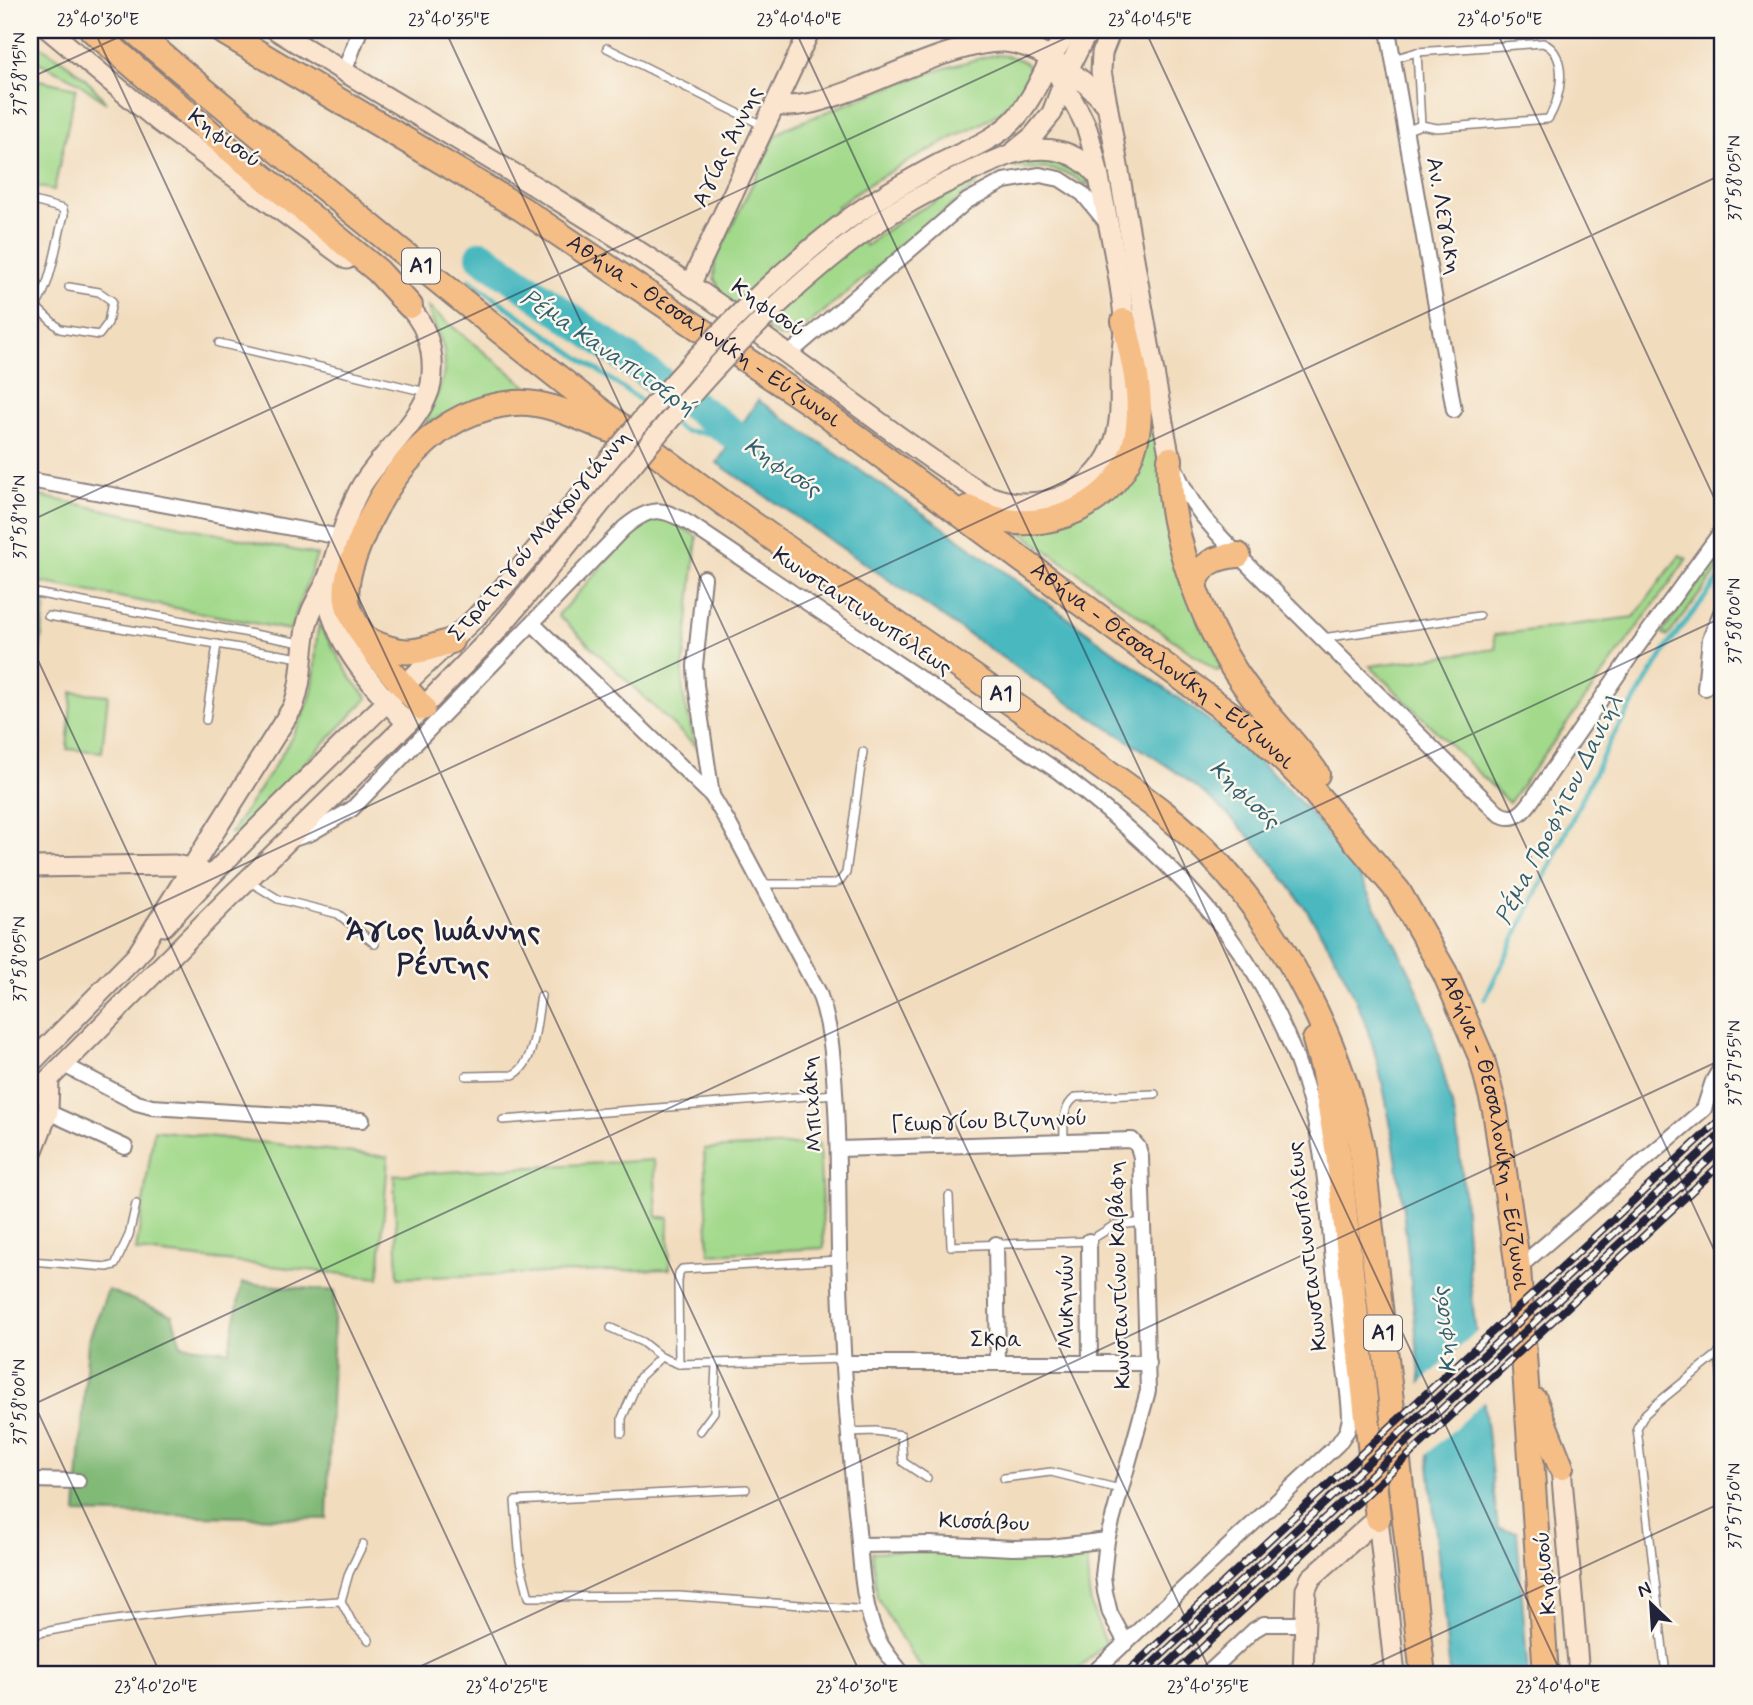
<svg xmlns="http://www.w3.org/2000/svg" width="1753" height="1705" font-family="Mynerve,sans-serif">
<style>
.green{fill:#a2d98b;stroke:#627e63;stroke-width:2}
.forest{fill:#81b977;stroke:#526e59;stroke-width:2}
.water{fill:#48b8bf;stroke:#356d7d;stroke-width:2}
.pier{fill:#f2dcbe}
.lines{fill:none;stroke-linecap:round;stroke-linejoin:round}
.stream{stroke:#48b8bf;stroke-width:5}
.river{stroke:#48b8bf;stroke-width:32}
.lane-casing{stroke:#8a7f7c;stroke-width:10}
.street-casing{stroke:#8a7f7c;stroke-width:18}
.secondary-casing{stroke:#8a7f7c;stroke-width:23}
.highway-casing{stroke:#8a7f7c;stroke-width:28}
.lane{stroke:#fff;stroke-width:7}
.street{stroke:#fff;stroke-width:14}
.secondary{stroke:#fbe5cf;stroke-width:19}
.highway{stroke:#f6be87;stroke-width:24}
.rail-casing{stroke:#22223b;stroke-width:8}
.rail{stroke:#fbf7ec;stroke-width:5;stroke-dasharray:16;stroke-linecap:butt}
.secondary-bridge-casing{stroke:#8a7f7c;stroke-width:23;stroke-linecap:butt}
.secondary-bridge{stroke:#fbe5cf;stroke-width:19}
.ticks{fill:none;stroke:#22223b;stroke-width:2;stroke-opacity:0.45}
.labels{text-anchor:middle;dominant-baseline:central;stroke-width:5;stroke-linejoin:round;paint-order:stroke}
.shield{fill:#fbf7ec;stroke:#636270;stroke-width:2}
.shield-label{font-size:21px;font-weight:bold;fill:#22223b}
.street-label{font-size:23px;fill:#22223b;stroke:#fbf7ec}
.water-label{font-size:24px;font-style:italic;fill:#315e70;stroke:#fbf7ec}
.district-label{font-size:30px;font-weight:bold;fill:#22223b;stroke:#fbf7ec}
.neatline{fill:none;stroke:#22223b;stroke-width:2.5}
.ticks-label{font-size:18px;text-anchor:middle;fill:#22223b}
</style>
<rect width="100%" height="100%" fill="#fbf7ec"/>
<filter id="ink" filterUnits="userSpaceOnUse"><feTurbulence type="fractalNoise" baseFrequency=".0143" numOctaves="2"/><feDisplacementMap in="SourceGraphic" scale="14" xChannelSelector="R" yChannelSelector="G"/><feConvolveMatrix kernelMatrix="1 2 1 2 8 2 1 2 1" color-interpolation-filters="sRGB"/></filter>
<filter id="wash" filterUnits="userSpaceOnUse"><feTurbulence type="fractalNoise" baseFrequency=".00686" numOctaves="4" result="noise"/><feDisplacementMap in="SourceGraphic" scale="28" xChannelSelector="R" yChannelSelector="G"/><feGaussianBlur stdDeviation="1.57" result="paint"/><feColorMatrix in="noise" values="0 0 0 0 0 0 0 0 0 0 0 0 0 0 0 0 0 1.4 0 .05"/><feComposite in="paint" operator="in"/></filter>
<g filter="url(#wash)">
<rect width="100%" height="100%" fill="#f2dcbe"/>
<g class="green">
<path d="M30,40C57,56 88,76 106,103L73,79L30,58Z"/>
<path d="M994,55C1056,57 1024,93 995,115C982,125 966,131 952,138C930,150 908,161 886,174C869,183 852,195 837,207L866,246C897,219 937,201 973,182L976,181L977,184L791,339L777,336L722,294L714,278L715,261L776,135L789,127C857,100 923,71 994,55Z"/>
<polygon points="30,78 76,88 54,190 30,185"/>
<path d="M1045,157C1064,161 1080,165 1089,184L1085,185C1063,165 1040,169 1014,168L1015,165L1029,159Z"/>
<path d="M428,307L534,392L441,416L426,425C430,399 449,384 444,352C442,336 430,320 428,307Z"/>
<polygon points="1149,419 1152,419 1154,423 1221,669 1217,671 1022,533"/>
<polygon points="30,494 317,555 290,630 30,580"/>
<polygon points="663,518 674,521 697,537 683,671 683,695 696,747 558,615 637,528 649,521"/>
<polygon points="1723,549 1723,563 1668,636 1662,633"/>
<polygon points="1680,555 1687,559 1509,803 1370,666 1496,649 1494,635 1634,617"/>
<polygon points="30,593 47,595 30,727"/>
<path d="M319,624L351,678L368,698L237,833H231C255,794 295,741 310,698C318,674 313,649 319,624Z"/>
<polygon points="72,692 108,695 102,752 67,749"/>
<polygon points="154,1130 388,1157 379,1278 136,1251"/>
<polygon points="819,1144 824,1248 709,1254 704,1149"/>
<polygon points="654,1160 657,1217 668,1217 670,1269 398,1278 394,1175"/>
<path d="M1081,1549L1087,1553C1087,1594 1089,1606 1106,1643L1071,1675H928L909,1651L877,1597L872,1552L909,1550L1026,1553Z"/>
</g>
<polygon class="forest" points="242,1283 335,1291 327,1519 76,1513 88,1341 108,1290 172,1315 181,1345 229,1351"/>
<path class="water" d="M758,400L940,525L1233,738L1279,780L1310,813L1357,872L1413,978L1432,1030L1455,1117L1463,1180L1469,1272L1498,1528L1517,1532L1528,1675H1450C1439,1568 1428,1461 1418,1354C1408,1257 1401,1159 1378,1065C1361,995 1317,917 1271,862C1243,827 1207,793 1170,768C1132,742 1092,719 1054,693C942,616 829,539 717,463Z"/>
<polygon class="pier" points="1479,1329 1487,1398 1425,1456 1418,1386"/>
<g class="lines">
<g class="stream">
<polyline points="469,280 647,405"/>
<polyline points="655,411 684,431 734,436"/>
<polyline points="1485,999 1610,741 1671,641 1723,574"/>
</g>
<polyline class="river" points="482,256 769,459"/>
</g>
</g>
<g filter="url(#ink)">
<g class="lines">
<defs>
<g id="lane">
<polyline points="963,30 964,45"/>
<polyline points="607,48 764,126"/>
<polyline points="1417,52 1421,125"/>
<path d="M1393,59L1417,52L1543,43C1570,54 1561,100 1548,119L1437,128L1421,125L1405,131"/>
<path d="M30,200L63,209L64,215C55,246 52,289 30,314"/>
<polyline points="36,307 60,329 99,335 108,323 112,301 99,292 69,287"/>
<polyline points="219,343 426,392"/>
<polyline points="30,592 301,643"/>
<polyline points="48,616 300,658"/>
<polyline points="1322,638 1479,616"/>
<polyline points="206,720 217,644"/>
<polyline points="247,880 278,899 338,914 375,944"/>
<polyline points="760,884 834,884 841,880 846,873 863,752"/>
<path d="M466,1076L513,1075C536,1064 536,1020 541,996"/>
<polyline points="503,1120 835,1094"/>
<path d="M1064,1142C1064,1124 1061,1108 1076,1097L1155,1094"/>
<polyline points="949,1196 951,1246 1089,1241 1113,1226 1143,1222"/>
<polyline points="30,1261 108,1267 115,1265 129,1235 136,1204"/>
<polyline points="611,1328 642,1342 661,1357 679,1364 843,1359"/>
<polyline points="1719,1353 1723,1392"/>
<polyline points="679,1364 678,1282 679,1273 682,1269 839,1260"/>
<polyline points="700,1431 714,1412 716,1363"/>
<polyline points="848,1432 876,1431 901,1435 903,1462 927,1478"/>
<polyline points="622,1433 622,1418 640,1377 661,1357"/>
<polyline points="1004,1478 1051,1472 1120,1489"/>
<polyline points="746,1489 515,1501 520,1562 529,1597 679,1596 868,1610"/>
<polyline points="363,1544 349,1573 341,1601 352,1622 369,1640"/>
<path d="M30,1635C132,1613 237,1607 341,1601"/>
<polyline points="1666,1675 1637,1428 1645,1414 1655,1405 1723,1350"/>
</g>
<g id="street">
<polyline points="1388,30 1454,410"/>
<polyline points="344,72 360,30"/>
<polyline points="789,354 967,201 1004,181 1040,175 1060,179 1083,194 1106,222"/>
<path d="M1177,472C1190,506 1213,529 1238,555L1498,813C1512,822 1521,815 1530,803L1632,654L1723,529"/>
<polyline points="30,480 341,537"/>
<polyline points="704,578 695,666 696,685 712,796"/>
<path d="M533,624L712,796L729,824L819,993C831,1026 833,1057 835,1092C839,1145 838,1198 839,1251C841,1338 847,1424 856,1511C861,1552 860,1603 879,1641C886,1654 895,1664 904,1675"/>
<polyline points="1705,688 1710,639 1723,608"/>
<path d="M290,840L311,833L352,809L624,528C651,506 661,507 690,524L1059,772C1177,863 1273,959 1312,1108C1325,1158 1328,1210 1333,1261C1337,1294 1341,1328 1344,1361C1346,1380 1350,1400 1350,1419L1347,1431L1338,1444L1091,1675"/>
<polyline points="64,1065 137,1103 152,1107 362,1120"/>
<polyline points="48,1112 125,1147"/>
<polyline points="839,1149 1132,1140 1138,1147 1141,1157 1148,1391 1107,1540 1103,1576 1105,1592 1110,1613 1126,1643"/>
<polyline points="1089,1241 1090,1363"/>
<polyline points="996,1244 998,1363"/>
<polyline points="1518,1268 1704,1109 1713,1081 1723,1064"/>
<polyline points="843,1363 1148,1363"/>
<polyline points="30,1480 78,1481"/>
<polyline points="860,1545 930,1544 1013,1548 1051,1547 1107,1540"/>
<polyline points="1206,1675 1254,1630 1264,1624 1304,1624"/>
</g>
<g id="secondary">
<polyline points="49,30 158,121 347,259"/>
<path d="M276,30C413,115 553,193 687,283C787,349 879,427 980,492C1009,506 1038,507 1067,494C1090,485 1107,463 1115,440C1122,418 1120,394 1120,371C1121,353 1125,335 1124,318C1121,282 1113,247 1106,212C1100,185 1096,156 1087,129C1077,104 1061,82 1049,59"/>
<path d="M1111,30L1102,53L1101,71C1125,200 1145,330 1170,459"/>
<path d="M775,105C802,109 828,99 853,90C891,75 966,40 1005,42C1042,45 1083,78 1107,105"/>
<path d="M1015,153C1048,145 1075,149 1098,176"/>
<path d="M847,220C876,199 907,181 939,164C964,151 993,141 1013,121C1039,94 1046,57 1070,30"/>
<path d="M859,236C904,201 958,176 1011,154L1033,136L1052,113L1069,68L1083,40L1091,30"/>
<polyline points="690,285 810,30"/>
<path d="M326,582C329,641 371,682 407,724"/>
<polyline points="30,867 175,865 200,870"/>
<path d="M164,926C263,818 371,717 477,616"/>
<path d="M135,958L293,707C303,681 301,656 306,629C309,610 320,596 327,580C339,548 345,514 362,485C381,454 424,418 431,384C436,351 426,319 399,298"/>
<polyline points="30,1064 144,948"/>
<polyline points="30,1098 230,897 407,724 495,633"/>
<polyline points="30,1158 48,1112 49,1079"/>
<polyline points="1561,1467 1579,1675"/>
<polyline points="1378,1518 1395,1675"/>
<polyline points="1303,1675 1306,1589 1311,1578 1378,1518"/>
</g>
<g id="highway">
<polyline points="92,30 228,148 378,271 410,306"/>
<path d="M133,30C219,104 307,174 395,246C507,337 619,428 736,512C849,593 965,668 1077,750C1125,785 1176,817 1216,861C1286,937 1340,1043 1361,1144L1423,1675"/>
<path id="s1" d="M220,30L522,209L813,405L1256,733L1304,780L1398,891L1445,973L1482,1059L1495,1110L1518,1268L1546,1675"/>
<path d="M1170,459C1166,532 1207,638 1252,695C1273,722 1298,746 1317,774"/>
<path d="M968,508C976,511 985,516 993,518C1057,536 1131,495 1138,427C1142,392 1132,355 1124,321"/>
<path d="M1194,585C1202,563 1215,557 1238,555"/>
<path d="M368,640C403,657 415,653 451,641"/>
<path d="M423,708C401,683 353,633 347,601C344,581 352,562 359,544C386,476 436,409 515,403C549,400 589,423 621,434"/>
<polyline points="1315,1040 1323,1068 1338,1153 1378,1518"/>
<polyline points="1535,1401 1561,1467"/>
</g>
</defs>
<use href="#lane" class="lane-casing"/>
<use href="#street" class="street-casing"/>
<use href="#secondary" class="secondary-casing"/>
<use href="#highway" class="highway-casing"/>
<use href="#lane" class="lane"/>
<use href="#street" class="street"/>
<use href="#secondary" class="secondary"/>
<use href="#highway" class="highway"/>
<defs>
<g id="rail">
<polyline points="1124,1675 1723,1117"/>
<polyline points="1140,1675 1723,1132"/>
<polyline points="1156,1675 1723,1147"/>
<polyline points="1173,1675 1723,1162"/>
</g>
</defs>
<use href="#rail" class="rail-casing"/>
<use href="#rail" class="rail"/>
<defs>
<g id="secondary-bridge">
<path d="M477,616C540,549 595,475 655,404C713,337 776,274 847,220"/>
<path d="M495,633C613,495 711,347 859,236"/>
</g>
</defs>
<use href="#secondary-bridge" class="secondary-bridge-casing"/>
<use href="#secondary-bridge" class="secondary-bridge"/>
</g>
</g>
<path class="ticks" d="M94,30L861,1675M445,30L1212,1675M795,30L1562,1675M1145,30L1723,1269M1496,30L1723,517M30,78L134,30M30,521L1083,30M30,643L511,1675M30,964L1723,174M30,1395L161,1675M30,1406L1723,617M402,1675L1723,1059M1351,1675L1723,1502"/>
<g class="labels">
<g class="shield">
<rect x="402" y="248.5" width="38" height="35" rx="5"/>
<rect x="982" y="676.5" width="38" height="35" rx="5"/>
<rect x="1364" y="1315.5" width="38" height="35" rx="5"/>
</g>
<g class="shield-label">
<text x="421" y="266">Α1</text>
<text x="1001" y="694">Α1</text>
<text x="1383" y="1333">Α1</text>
</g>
<g class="street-label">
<text transform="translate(224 139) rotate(36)">Κηφισού</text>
<text transform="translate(728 147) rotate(-64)">Αγίας Άννης</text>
<text transform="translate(1443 216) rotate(80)">Αν. Λεγακη</text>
<text transform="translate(768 309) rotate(35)">Κηφισού</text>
<text stroke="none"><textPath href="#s1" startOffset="570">Αθήνα - Θεσσαλονίκη - Εύζωνοι</textPath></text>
<text transform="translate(540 536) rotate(-50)">Στρατηγού Μακρυγιάννη</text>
<text transform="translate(862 612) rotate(34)">Κωνσταντινουπόλεως</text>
<text stroke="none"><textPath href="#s1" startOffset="1138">Αθήνα - Θεσσαλονίκη - Εύζωνοι</textPath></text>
<text transform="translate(813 1104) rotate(-94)">Μπιχάκη</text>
<text transform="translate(989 1122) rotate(-2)">Γεωργίου Βιζυηνού</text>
<text stroke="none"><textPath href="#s1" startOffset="1726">Αθήνα - Θεσσαλονίκη - Εύζωνοι</textPath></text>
<text transform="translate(1308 1246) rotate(-97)">Κωνσταντινουπόλεως</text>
<text transform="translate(1120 1275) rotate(-92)">Κωνσταντίνου Καβάφη</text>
<text transform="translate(1067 1302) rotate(-90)">Μυκηνών</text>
<text x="996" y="1340">Σκρα</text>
<text transform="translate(984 1523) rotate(2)">Κισσάβου</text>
<text transform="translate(1546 1573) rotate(-95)">Κηφισού</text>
</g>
<g class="water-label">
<text transform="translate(608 353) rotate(34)">Ρέμα Καναπιτσερή</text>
<text transform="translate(782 468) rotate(34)">Κηφισός</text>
<text transform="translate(1244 795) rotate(44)">Κηφισός</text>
<text transform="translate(1560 810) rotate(-63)">Ρέμα Προφήτου Δανιήλ</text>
<text transform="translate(1445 1330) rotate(-96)">Κηφισός</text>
</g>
<g class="district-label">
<text x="443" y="931">Άγιος Ιωάννης<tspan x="443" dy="34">Ρέντης</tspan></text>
</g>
</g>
<rect width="1753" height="1705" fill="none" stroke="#fbf7ec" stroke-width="77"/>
<g transform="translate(1651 1604) rotate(335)" stroke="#fbf7ec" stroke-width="5" paint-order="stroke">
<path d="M0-5L12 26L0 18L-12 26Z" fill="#22223b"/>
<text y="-10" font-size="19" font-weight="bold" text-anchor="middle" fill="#22223b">N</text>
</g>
<rect x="38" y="38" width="1676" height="1628" class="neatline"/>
<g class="ticks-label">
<text x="98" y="25">23°40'30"E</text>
<text x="449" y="25">23°40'35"E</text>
<text x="799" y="25">23°40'40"E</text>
<text x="1150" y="25">23°40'45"E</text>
<text x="1500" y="25">23°40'50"E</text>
<text transform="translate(19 74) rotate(-90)" y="6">37°58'15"N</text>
<text transform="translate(1734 178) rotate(-90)" y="6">37°58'05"N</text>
<text transform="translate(19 517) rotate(-90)" y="6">37°58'10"N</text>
<text transform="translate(1734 621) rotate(-90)" y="6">37°58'00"N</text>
<text transform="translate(19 959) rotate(-90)" y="6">37°58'05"N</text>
<text transform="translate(1734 1063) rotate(-90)" y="6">37°57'55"N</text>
<text transform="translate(19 1402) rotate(-90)" y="6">37°58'00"N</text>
<text transform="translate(1734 1506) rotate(-90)" y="6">37°57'50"N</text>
<text x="156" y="1692">23°40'20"E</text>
<text x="507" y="1692">23°40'25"E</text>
<text x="857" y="1692">23°40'30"E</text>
<text x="1208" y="1692">23°40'35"E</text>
<text x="1558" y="1692">23°40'40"E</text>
</g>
</svg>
